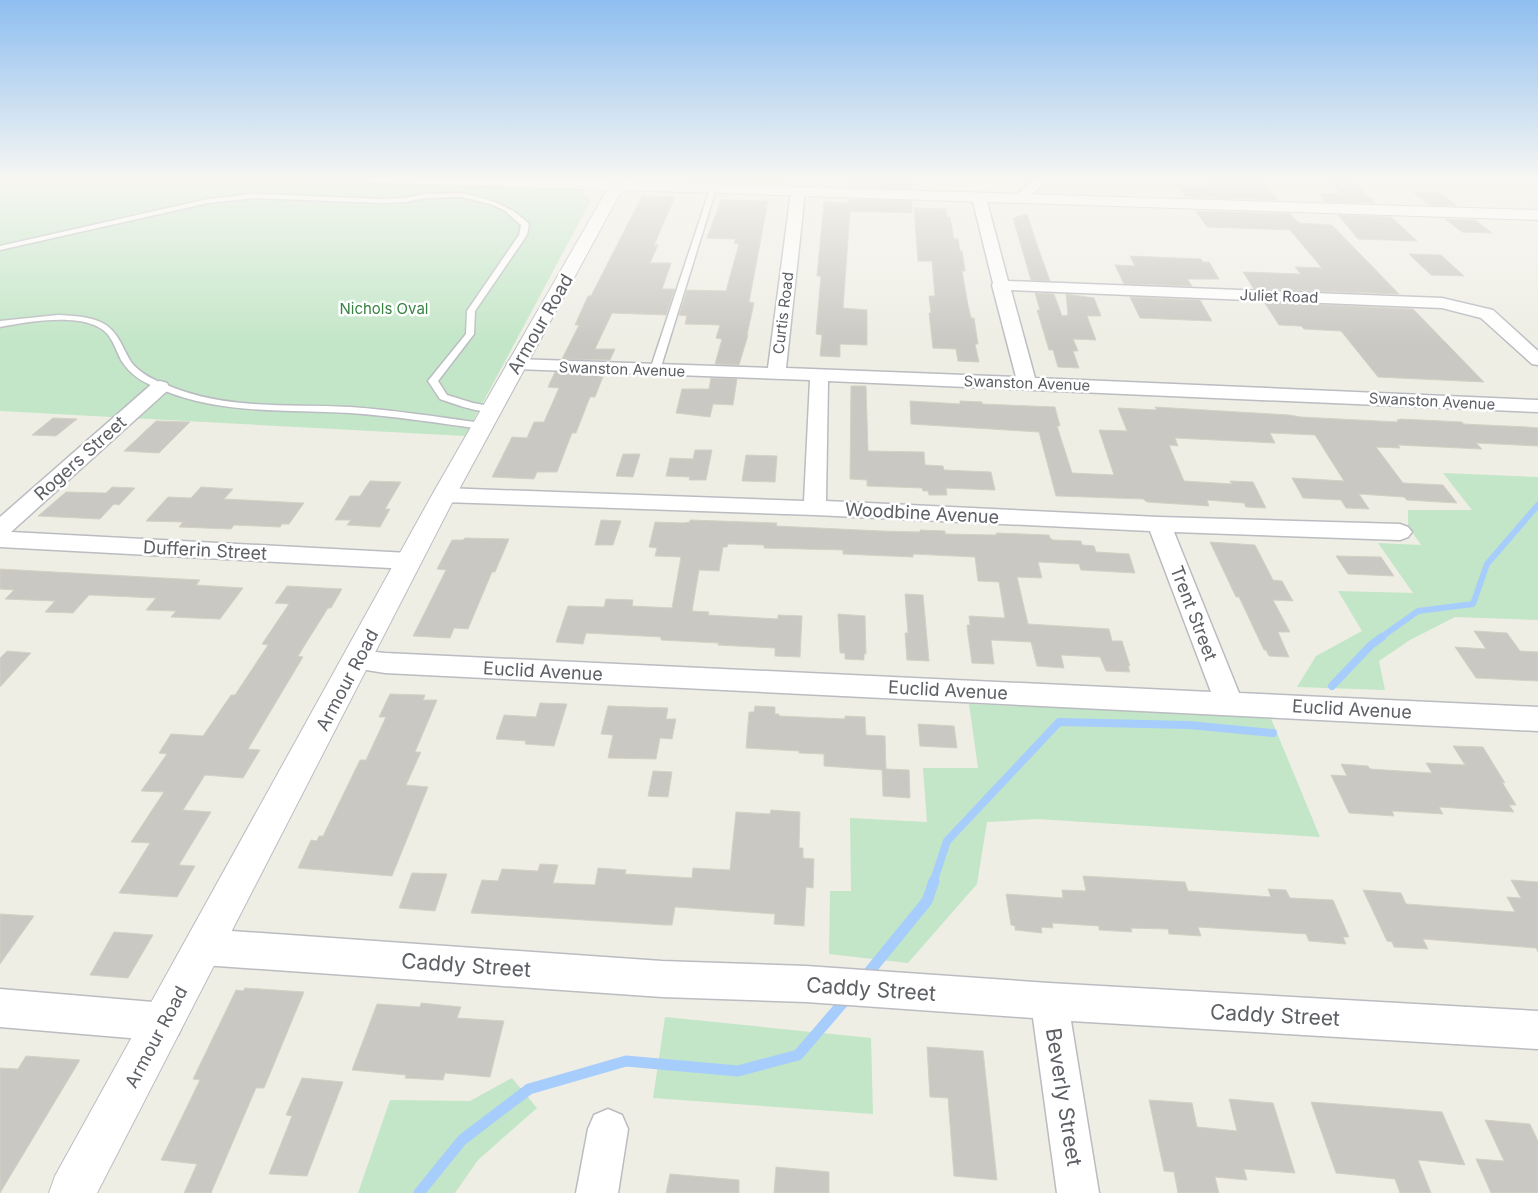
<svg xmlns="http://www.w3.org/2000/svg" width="1538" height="1193" font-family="Inter,sans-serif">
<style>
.commercial{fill:#fdfadc}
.green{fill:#c2e6c7}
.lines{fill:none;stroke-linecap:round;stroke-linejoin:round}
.stream-far2{stroke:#a7cdfd;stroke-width:6}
.stream-far1{stroke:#a7cdfd;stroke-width:8}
.stream{stroke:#a7cdfd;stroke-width:11}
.building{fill:#cac8c2;stroke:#d4d1c4}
.service-casing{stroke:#babcc1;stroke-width:3}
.minor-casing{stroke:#babcc1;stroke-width:3}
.secondary-casing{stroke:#bbbdc3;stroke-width:2}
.service{fill:#fff;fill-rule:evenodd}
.minor{fill:#fff;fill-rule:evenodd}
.secondary{fill:#fff;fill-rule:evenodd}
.labels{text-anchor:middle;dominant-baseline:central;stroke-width:5;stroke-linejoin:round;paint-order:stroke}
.far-street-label{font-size:15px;fill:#5d6065;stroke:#fff}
.far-park-label{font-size:15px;fill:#368343;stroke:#fff}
.street-label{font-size:18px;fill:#5d6065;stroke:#fff}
.near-street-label{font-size:21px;fill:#5d6065;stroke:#fff}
</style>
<rect width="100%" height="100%" fill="#efeee5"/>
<polygon class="commercial" points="950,178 1024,178 1009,191 936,189"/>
<g class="green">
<polygon points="9,178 220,178 581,190 591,200 465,436 0,411 0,180"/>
<polygon points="704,178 787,178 777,184 702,182"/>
<polygon points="1443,473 1538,477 1538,620 1455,617 1410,640 1379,661 1385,690 1297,687 1316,656 1362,631 1338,591 1413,593 1378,543 1421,545 1408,526 1408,510 1472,510"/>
<polygon points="969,704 1270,716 1320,837 1037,819 987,822 977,884 908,963 829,954 830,891 851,891 850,818 927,822 923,768 978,768"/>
<polygon points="665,1017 871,1038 873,1114 653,1098"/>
<polygon points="512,1078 537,1108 478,1160 455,1193 358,1193 390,1100 470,1101"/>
</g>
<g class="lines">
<polyline class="stream-far2" points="1380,638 1418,611 1473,604 1487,564 1538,505"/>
<g class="stream-far1">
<polyline points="1332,686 1371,645 1382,637"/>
<polyline points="933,883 947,841 1059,722 1189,725 1273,733"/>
</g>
<g class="stream">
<polyline points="865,977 927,901 934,881"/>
<polyline points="419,1193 462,1140 529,1089 626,1061 738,1071 798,1055 847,998"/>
</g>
</g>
<g class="building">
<polygon points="850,178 912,178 912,189 849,187"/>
<polygon points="1205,178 1259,179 1278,200 1186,197 1178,185 1212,186"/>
<polygon points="1324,178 1348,178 1376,203 1325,202 1318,193 1342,194"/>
<polygon points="1413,192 1441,193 1457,206 1429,205"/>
<polygon points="642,196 675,197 654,245 658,245 650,263 671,263 662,289 675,289 666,315 612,313 595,349 615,349 610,360 562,359 579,325 575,325 588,296 591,296"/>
<polygon points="849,199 912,201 912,213 850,211 843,308 867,310 867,345 840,344 840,357 820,356 822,335 816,334 821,276 817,276 824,202 849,203"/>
<polygon points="721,200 768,201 749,302 754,303 747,335 748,335 739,365 715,364 722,339 716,338 720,325 685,324 687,316 679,315 687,290 726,291 739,244 734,243 736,239 707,238"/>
<polygon points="914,208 946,209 947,217 950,217 954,239 958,239 960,251 962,251 965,271 962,271 968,305 971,318 974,318 978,344 975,344 979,362 958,361 956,349 933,348 929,313 931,313 929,296 935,296 932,261 918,261"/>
<polygon points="1196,211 1290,214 1299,223 1332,225 1399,294 1254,289 1243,272 1301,274 1295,267 1322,268 1290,230 1207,227"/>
<polygon points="1027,214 1036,242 1050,281 1031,280 1013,218"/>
<polygon points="1338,215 1391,217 1417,241 1358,239"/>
<polygon points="1445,219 1475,220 1492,233 1462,232"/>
<polygon points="1409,254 1441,255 1464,276 1431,275"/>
<polygon points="1130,256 1201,259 1203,262 1209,262 1219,279 1187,279 1192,286 1124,284 1115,265 1135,266"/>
<polygon points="1035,293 1054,294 1062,316 1068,315 1066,294 1094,298 1101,316 1087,316 1096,340 1073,339 1078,351 1073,351 1079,368 1058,367 1053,350 1049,350 1037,310 1040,310"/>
<polygon points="1130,297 1200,300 1212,321 1140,318"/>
<polygon points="1264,302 1413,309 1484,382 1378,377 1341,331 1304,329 1301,326 1279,325"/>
<polygon points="555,372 604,374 595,397 590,397 576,433 572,433 557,472 537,472 534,479 492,477 512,437 527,438 534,422 544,422 559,388 548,387"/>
<polygon points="711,378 737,379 733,405 713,404 710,417 676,413 682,389 709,389"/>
<polygon points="851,386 866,386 868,451 924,452 925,465 943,466 944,470 991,472 995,490 946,488 947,495 929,495 928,491 923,491 922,488 867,486 867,480 850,479"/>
<polygon points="910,401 960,404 960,401 982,402 982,404 1055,407 1060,426 1057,426 1072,473 1114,475 1099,430 1127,431 1118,408 1157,410 1155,407 1289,415 1300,417 1398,422 1397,420 1401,419 1462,422 1463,424 1528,427 1538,428 1538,446 1476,443 1482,449 1398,445 1400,448 1376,447 1403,483 1443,485 1457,503 1407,500 1404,497 1359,494 1369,509 1346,508 1341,500 1303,498 1292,478 1344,481 1315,435 1270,433 1275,443 1175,438 1178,446 1169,445 1184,481 1232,484 1230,481 1253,482 1266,508 1246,507 1244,503 1207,500 1209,506 1147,502 1143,499 1059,496 1056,496 1039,432 911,424"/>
<polygon points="53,418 77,419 56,436 32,435"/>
<polygon points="156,421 190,422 159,453 124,451"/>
<polygon points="695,450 712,450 706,480 689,480 690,477 666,476 670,458 693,459"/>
<polygon points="623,454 640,454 633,477 616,476"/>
<polygon points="746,455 777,456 775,482 742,481"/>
<polygon points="370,481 401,482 385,509 390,509 380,527 347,525 351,520 335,520 350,496 360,496"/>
<polygon points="112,487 135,488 119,505 114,504 100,519 38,516 66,492 106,493"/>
<polygon points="201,487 233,489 224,499 304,503 289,524 282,524 280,527 234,525 231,529 179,527 183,522 146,521 168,497 191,498"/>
<polygon points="601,520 621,521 613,545 595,545"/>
<polygon points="690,520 777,523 776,526 881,531 920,532 920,530 945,531 945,534 997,535 996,533 1049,535 1050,538 1053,540 1081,541 1082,545 1094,546 1096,552 1129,554 1135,573 1081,570 1079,564 1038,562 1042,578 1017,577 1028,624 1109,629 1112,641 1122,641 1130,666 1128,666 1130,672 1106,671 1100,657 1061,655 1064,668 1037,666 1031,642 991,640 994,664 972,663 968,635 967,625 970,625 969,616 1005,618 999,582 978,581 975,557 913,554 913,557 843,554 843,550 764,548 764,545 728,544 727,547 723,547 719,571 699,570 692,611 709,612 708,615 778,619 778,615 802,616 800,657 775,656 775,648 718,645 719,643 661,640 661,637 586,633 583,644 556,642 568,606 604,607 606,599 633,600 632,606 672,608 681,557 655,556 657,548 649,547 655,522 683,523 690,522"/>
<polygon points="465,538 509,539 495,572 492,572 468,629 454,628 450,638 413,636 446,570 437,569 452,540 463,540"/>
<polygon points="1210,542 1255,545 1273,580 1282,581 1293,601 1273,600 1290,632 1278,632 1289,657 1269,656 1266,650 1264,650 1239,597 1236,597"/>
<polygon points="1336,556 1381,557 1394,576 1348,574"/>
<polygon points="0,569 200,580 196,585 243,588 220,619 171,617 176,611 146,610 156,598 89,595 73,613 45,612 55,601 5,599 14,590 0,589"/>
<polygon points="287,586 342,589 331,608 328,608 298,656 303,657 248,749 260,750 243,778 205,775 183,810 211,812 179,865 195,866 177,897 119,893 150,843 131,842 164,792 141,791 167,754 159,753 171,734 203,736 231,695 235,695 268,645 262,644 289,604 275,603"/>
<polygon points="905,594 923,595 929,661 907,660 905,633 908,633"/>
<polygon points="838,614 865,616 866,654 864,654 864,660 845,659 845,653 840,653"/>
<polygon points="1474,631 1507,633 1520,651 1538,652 1538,681 1476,678 1455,647 1486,649"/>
<polygon points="7,651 31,653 0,687 0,658"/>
<polygon points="390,694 425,695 423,700 437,700 415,752 421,752 406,785 428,787 392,876 298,868 311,840 317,841 319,836 323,836 360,760 366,760 386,717 379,717"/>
<polygon points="540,703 567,704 554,746 525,744 526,741 496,739 504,715 536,717"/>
<polygon points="608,706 668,708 666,719 676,719 672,739 660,738 656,759 608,758 613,735 601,734"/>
<polygon points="755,706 775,707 775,714 779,714 779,716 845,719 845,716 865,717 866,735 885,736 886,769 909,770 910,798 883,796 882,770 824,766 824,754 799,753 799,751 746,748 749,712 754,712"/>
<polygon points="918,724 954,726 957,748 920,746"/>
<polygon points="1453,746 1483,747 1505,783 1502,782 1516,805 1509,805 1514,812 1439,807 1443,814 1392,811 1394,816 1349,813 1331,775 1347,776 1341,764 1368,766 1370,769 1432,773 1426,763 1465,765"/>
<polygon points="653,771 672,772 668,797 648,796"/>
<polygon points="771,810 800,812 799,848 803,848 803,858 814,859 813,888 806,887 804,926 774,924 775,914 675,907 672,925 665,925 471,913 482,880 498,881 502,869 538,871 540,864 558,865 553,883 595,885 598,868 626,870 625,874 692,878 693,868 730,870 736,812 770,814"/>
<polygon points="412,873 447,874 435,911 399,908"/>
<polygon points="1083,876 1185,882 1188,891 1271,897 1268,889 1286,890 1290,898 1333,900 1349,937 1343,937 1346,944 1309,941 1306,934 1198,927 1201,936 1169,934 1168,929 1131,928 1132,932 1099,930 1099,926 1052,923 1053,928 1041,927 1042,933 1015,930 1015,926 1011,925 1006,894 1063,898 1062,890 1086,891"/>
<polygon points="1511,880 1538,882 1538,952 1536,948 1423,939 1428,949 1394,947 1392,942 1387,941 1363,890 1401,893 1406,904 1515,912 1507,897 1521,898"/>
<polygon points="0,914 34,916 0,964"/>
<polygon points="114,932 153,935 128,978 90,975"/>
<polygon points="245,988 304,992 264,1088 256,1088 211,1193 184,1193 197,1164 161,1160 200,1080 193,1079 236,990 243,991"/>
<polygon points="421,1003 461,1007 457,1018 504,1021 490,1077 445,1073 443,1080 405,1078 406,1075 352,1070 377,1004 420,1007"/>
<polygon points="927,1047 983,1051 997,1180 954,1176 948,1098 930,1097"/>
<polygon points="26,1056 80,1060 0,1193 0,1068 18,1069"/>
<polygon points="302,1078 343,1082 307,1176 269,1174 292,1116 286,1115"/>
<polygon points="1229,1099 1273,1103 1295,1173 1244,1169 1247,1180 1215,1177 1219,1193 1178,1193 1174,1172 1164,1171 1149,1100 1192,1103 1197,1127 1237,1131"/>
<polygon points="1311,1102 1442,1112 1465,1165 1418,1160 1431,1193 1400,1193 1395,1179 1336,1173"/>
<polygon points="1485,1120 1530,1124 1538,1141 1538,1193 1491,1193 1476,1159 1504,1161"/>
<polygon points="776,1167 829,1172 829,1193 774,1193"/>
<polygon points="670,1174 739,1180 739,1193 666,1193"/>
</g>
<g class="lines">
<defs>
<g id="service">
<polygon points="713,187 716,189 660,370 658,372 652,372 650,370 710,189"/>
<path d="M461,193C487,199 509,204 529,224L527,235L475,311L474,334L438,381L447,395L473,403L495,407L497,409C488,417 452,403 440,399L428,381L466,334L467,311L519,235L521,225L504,210L490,204L461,197L425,198L405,202L383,203L253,198L208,203L0,250V246L208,199L253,194L383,199L405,198L425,194Z"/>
<path d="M58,315C73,316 92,316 106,325C119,334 123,349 131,362C140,374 156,381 169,386C227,410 289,404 350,407C394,410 438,417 482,423L487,426L482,429C438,423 394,416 350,413C286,409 221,415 160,389C144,383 130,375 121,360C117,352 114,343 109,336C90,310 27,322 0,327V321Z"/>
</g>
<g id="minor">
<polygon points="1035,178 1048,178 1025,202 1015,202 1013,199 1015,196"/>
<polygon points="798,188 805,192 786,368 1016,377 992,285 993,283 972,198 979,194 986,198 1008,281 1442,298 1493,310 1538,351 1538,365 1532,364 1481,318 1442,308 1011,290 1035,378 1538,400 1538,412 828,381 826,501 1159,517 1400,524 1408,527 1412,532 1408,537 1400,540 1174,532 1239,693 1538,707 1538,731 385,673 348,667 344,660 348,653 357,650 385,653 1211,692 1150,531 815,515 444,502 436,500 433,495 436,490 444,488 804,501 810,380 516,369 510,368 507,364 510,360 516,359 768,368 791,192"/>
<polygon points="160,381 167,383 169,387 167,391 11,532 409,553 417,555 421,561 417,567 409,569 0,547 0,517 153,383"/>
<polygon points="203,929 662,961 806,966 1049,983 1538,1011 1538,1049 1071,1021 1099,1193 1057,1193 1033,1018 806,1002 662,997 203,965 191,959 185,947 191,935"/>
<polygon points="0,989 165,1003 178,1009 184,1022 178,1035 165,1041 0,1027"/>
<polygon points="608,1109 622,1115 628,1129 618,1193 576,1193 588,1129 594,1115"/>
</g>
<polygon id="secondary" points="360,178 493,178 619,182 625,178 641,178 637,182 1538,210 1538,220 625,190 619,195 456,495 97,1193 49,1193 55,1176 432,495 607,190 367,182"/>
</defs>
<use href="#service" class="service-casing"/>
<use href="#minor" class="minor-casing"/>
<use href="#secondary" class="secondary-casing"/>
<use href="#service" class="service"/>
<use href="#minor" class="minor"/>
<use href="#secondary" class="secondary"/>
</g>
<linearGradient id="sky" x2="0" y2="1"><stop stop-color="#8ebef0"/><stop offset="0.52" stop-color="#f8f7f3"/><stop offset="1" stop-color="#f8f7f3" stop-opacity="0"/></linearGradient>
<rect width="1538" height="345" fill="url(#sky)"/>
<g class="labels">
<g class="far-street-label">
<text transform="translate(1279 296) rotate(2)">Juliet Road</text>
<text transform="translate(783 313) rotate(-83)">Curtis Road</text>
<text transform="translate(622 369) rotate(2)">Swanston Avenue</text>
<text transform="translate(1027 383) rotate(2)">Swanston Avenue</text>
<text transform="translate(1432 401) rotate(3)">Swanston Avenue</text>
</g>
<g class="far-park-label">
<text x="384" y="308">Nichols Oval</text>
</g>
<g class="street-label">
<text transform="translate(540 324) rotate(-60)">Armour Road</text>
<text transform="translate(80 458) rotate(-42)">Rogers Street</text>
<text transform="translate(922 513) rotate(3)">Woodbine Avenue</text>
<text transform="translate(205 550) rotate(3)">Dufferin Street</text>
<text transform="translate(1194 613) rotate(69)">Trent Street</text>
<text transform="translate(543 671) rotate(3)">Euclid Avenue</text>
<text transform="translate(347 680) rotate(-62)">Armour Road</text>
<text transform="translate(948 690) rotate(3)">Euclid Avenue</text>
<text transform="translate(1352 709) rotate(3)">Euclid Avenue</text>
<text transform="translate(156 1037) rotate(-62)">Armour Road</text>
</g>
<g class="near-street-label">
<text transform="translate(466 965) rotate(4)">Caddy Street</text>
<text transform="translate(871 989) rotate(4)">Caddy Street</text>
<text transform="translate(1275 1015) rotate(3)">Caddy Street</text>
<text transform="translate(1064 1097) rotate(81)">Beverly Street</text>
</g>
</g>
</svg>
